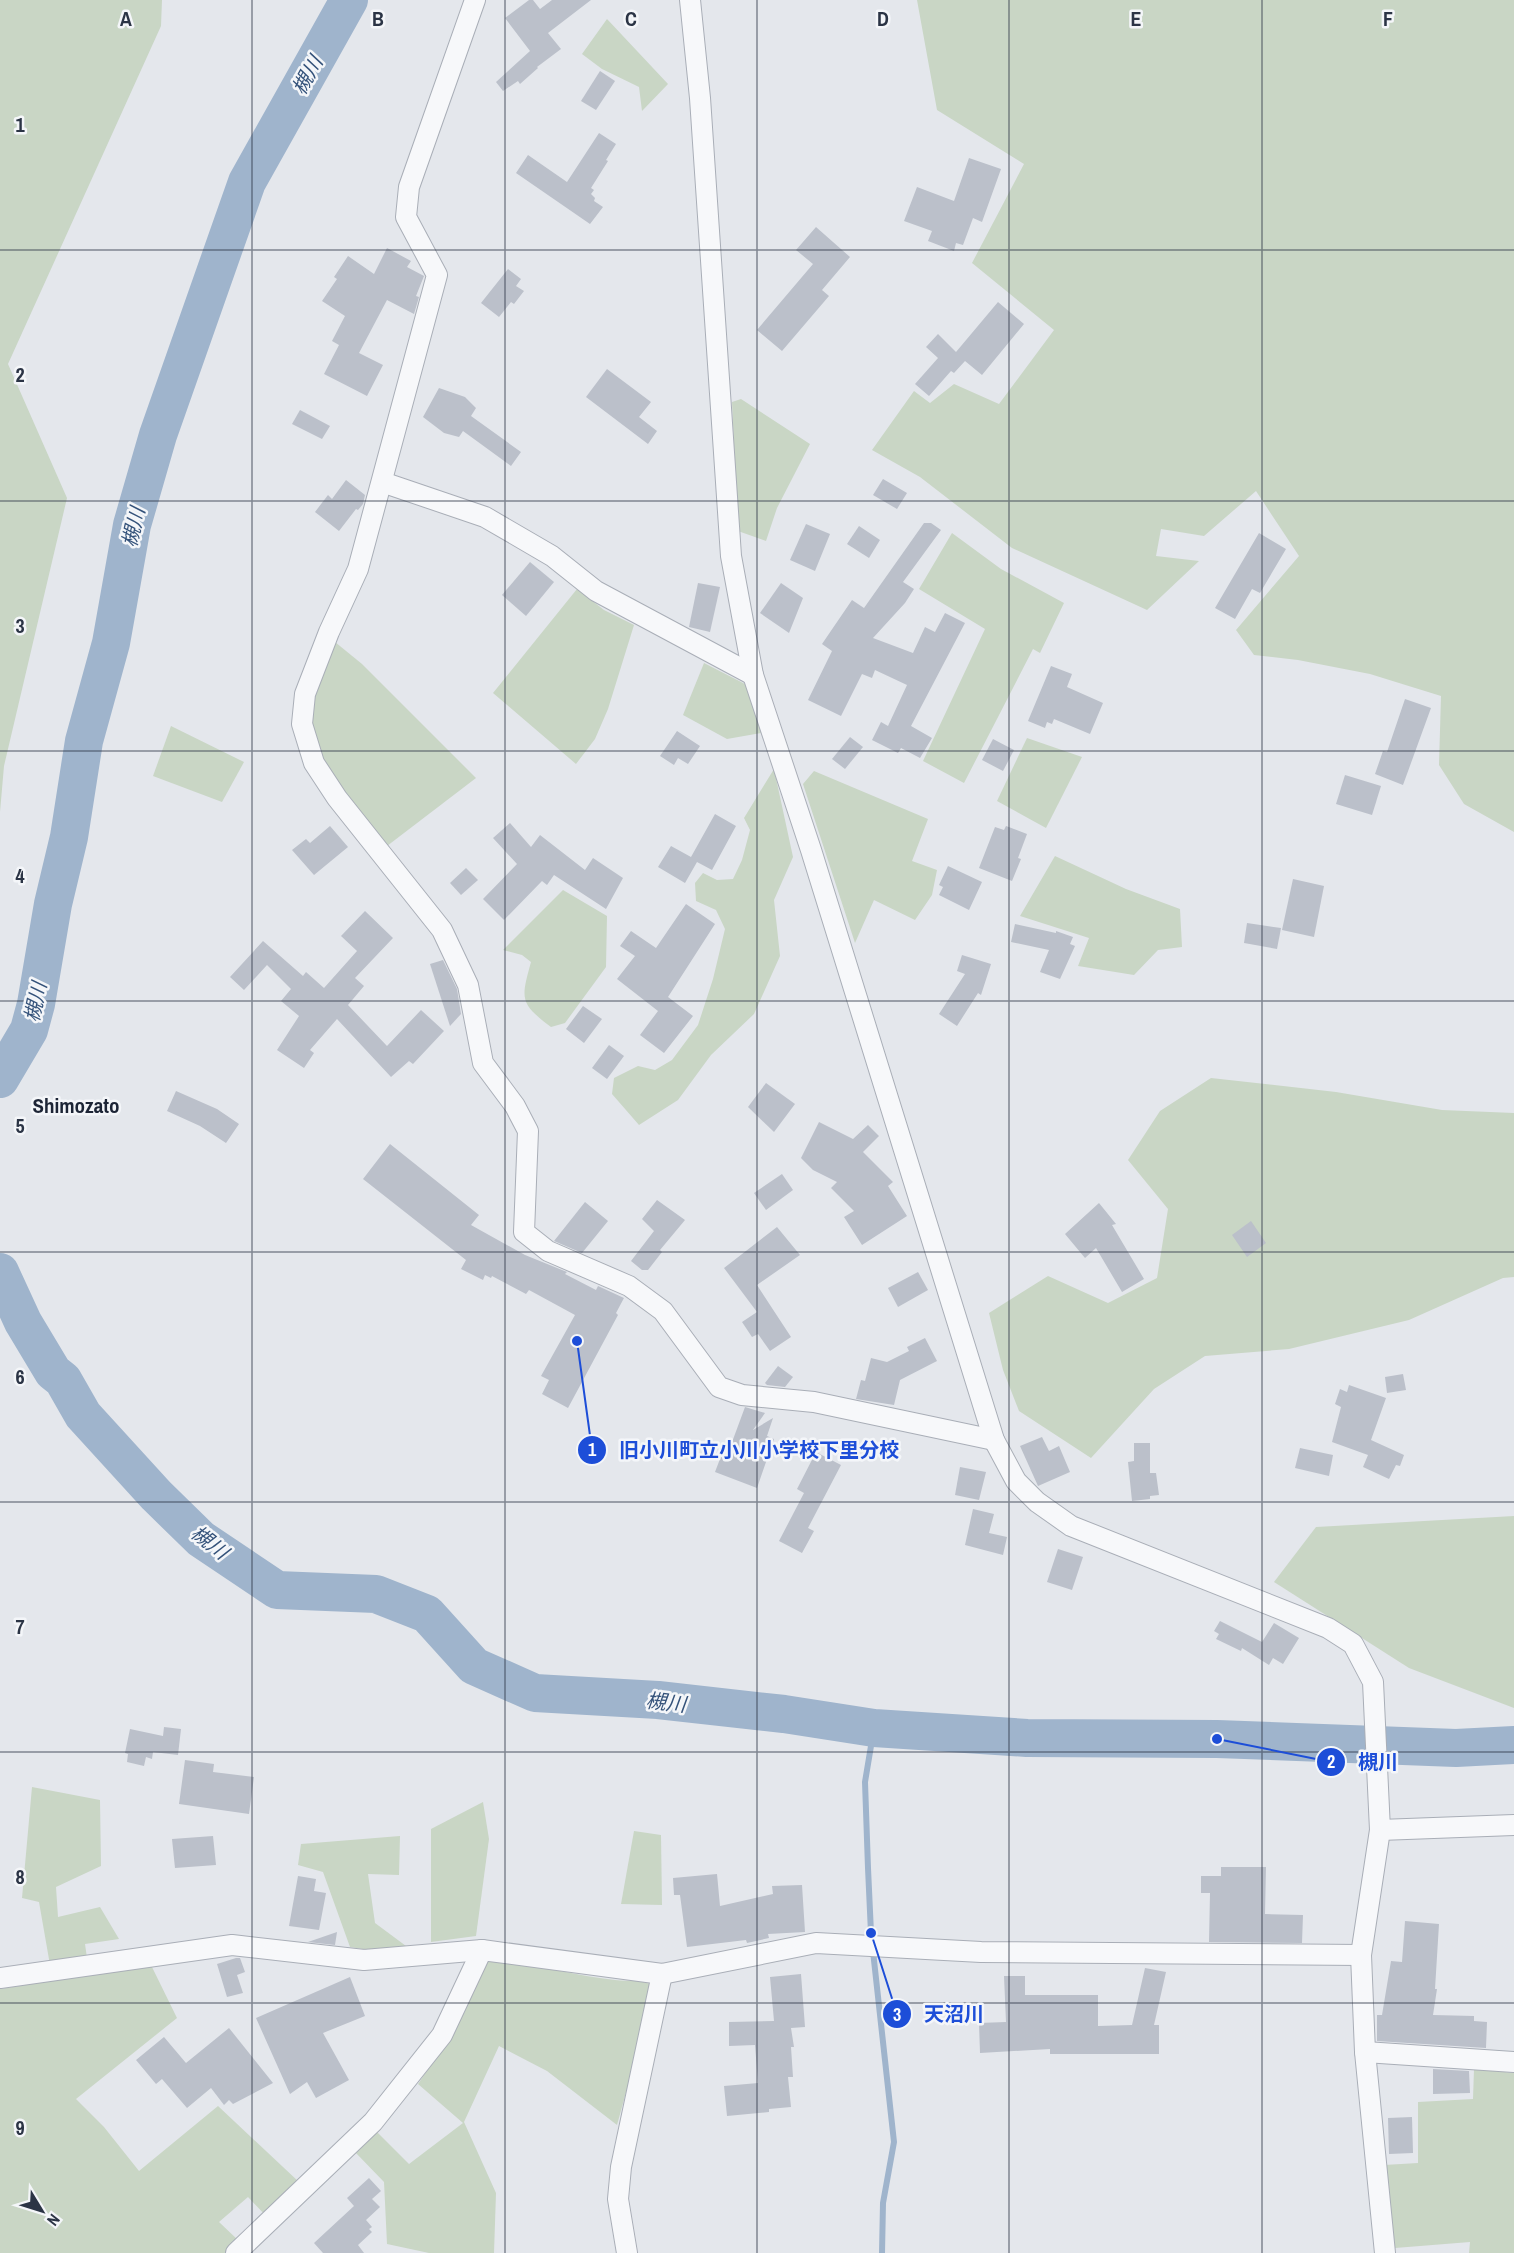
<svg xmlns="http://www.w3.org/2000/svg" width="1514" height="2253" font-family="'Archivo Narrow','Noto Sans JP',sans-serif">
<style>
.green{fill:#c9d6c5}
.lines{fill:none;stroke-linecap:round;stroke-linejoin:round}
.stream{stroke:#9fb4cc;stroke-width:6}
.river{stroke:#9fb4cc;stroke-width:38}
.building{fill:#bbc0ca}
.minor-casing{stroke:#a9aeb7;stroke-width:22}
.minor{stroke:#f7f8fa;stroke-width:20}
.grid{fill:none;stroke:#2b3445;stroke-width:1.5;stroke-opacity:0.55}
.labels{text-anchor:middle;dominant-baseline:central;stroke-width:5;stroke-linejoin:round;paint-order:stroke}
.water-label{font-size:20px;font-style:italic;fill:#34527a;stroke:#f4f6f9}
.quarter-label{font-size:21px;font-weight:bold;fill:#1d2536;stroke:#f4f6f9}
.grid-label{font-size:20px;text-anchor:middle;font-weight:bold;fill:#2b3445;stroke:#f4f6f9;stroke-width:5;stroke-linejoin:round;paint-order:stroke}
.leader{fill:none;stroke:#1d4ed8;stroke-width:2}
.callout-dot{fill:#1d4ed8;stroke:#f4f6f9;stroke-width:2}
.mark-label{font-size:18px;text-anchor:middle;font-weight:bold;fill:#fff}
.callout-label{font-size:20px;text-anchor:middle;font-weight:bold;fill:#1d4ed8;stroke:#f4f6f9;stroke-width:5;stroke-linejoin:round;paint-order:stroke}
</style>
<rect width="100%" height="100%" fill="#e4e7ec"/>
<g class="green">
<polygon points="0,0 162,0 161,26 8,364 67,498 4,766 0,812"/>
<polygon points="917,0 1514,0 1514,832 1464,804 1439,765 1441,696 1370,674 1298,660 1254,655 1236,630 1299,556 1256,491 1204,536 1161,529 1156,556 1199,561 1147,610 1012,548 920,477 872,450 914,391 930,403 954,384 999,404 1054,330 972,263 1024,164 937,110"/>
<polygon points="607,19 668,84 642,111 639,87 602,69 582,54"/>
<polygon points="741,399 810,444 777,508 766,541 738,531 732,402"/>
<polygon points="952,533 1001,569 1064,603 1040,653 1033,649 964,783 923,761 985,629 919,589"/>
<polygon points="577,589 604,610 634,625 608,709 595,739 576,764 493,693"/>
<polygon points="335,642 362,664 476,778 387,846 325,770 312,731 314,690"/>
<polygon points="704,663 747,685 761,733 727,739 683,715"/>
<polygon points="171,726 244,762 222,802 153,776"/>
<polygon points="1027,738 1082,757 1046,828 997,801"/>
<polygon points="774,769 793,857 774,900 780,956 754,1014 711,1055 678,1100 639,1125 612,1094 614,1078 638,1066 655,1070 672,1060 698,1025 713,979 725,929 716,910 696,901 695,883 703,873 717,880 733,879 742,860 750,830 744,818"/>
<polygon points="814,771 928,819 912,861 937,870 932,895 915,920 874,900 855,943 803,784"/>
<polygon points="1055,856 1126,889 1180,909 1182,947 1158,950 1134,975 1078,966 1089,938 1020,916"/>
<path d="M563,890L607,916L606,967L565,1023L551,1027C519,1003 521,999 531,962L522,955L503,950Z"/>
<polygon points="1211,1078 1336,1092 1442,1110 1514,1113 1514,1277 1503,1278 1409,1320 1289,1349 1205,1356 1154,1389 1091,1458 1019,1411 1003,1370 989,1313 1048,1276 1108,1303 1157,1278 1168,1209 1128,1160 1160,1111"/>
<polygon points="1514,1516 1514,1708 1409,1668 1274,1582 1316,1527"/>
<polygon points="32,1787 100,1800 101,1866 56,1887 58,1917 100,1907 119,1939 85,1944 87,1958 50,1965 39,1902 22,1898"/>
<polygon points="483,1802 489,1839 476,1936 431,1942 431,1829"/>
<polygon points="634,1831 661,1835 662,1905 621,1904"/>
<polygon points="400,1836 399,1875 368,1874 375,1923 406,1946 369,1950 350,1947 323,1872 298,1865 301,1844"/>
<path d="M487,1961C531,1963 572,1975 615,1980C629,1982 643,1978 655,1987L617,2125L547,2071L499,2046L464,2122L496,2193L494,2253H429L387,2244L384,2182L355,2152L376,2131L409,2164L463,2123L418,2084L457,2026Z"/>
<polygon points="151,1965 177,2018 76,2099 104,2127 139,2171 218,2106 299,2182 266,2216 248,2197 219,2222 239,2241 226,2253 0,2253 0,1989"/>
<polygon points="1474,2069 1514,2073 1514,2253 1469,2253 1470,2242 1395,2248 1384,2165 1418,2163 1418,2102 1473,2099"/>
</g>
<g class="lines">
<polyline class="stream" points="874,1728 865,1782 868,1868 871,1933 894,2142 883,2203 882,2253"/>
<g class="river">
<polyline points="0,1079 29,1030 36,1004 53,904 69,837 84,741 111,643 132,525 158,435 247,182 349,0"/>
<polyline points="0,1272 23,1322 53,1372 63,1380 83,1415 156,1495 201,1539 277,1590 376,1594 427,1614 474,1666 535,1693 658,1700 784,1714 874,1728 1027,1738 1217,1739 1456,1748 1514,1745"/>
</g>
</g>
<g class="building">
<polygon points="529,0 533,0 540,9 552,0 591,0 548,33 561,49 537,67 538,68 520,84 518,81 503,91 496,82 530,51 505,18"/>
<polygon points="600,71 615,81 596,110 581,101"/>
<polygon points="599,133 616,144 606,160 608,161 591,188 594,190 591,194 595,198 594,201 603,207 590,224 516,173 528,155 567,182"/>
<polygon points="969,158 1001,169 982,222 973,218 963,245 956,243 954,251 928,241 932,231 904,221 917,187 954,201"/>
<polygon points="816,227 850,257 822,290 829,296 782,351 757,330 813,264 796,250"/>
<polygon points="387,248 411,261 407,267 424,276 416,296 419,297 414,314 387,300 359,353 383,365 367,396 324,374 339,345 332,341 345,316 322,301 337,279 334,277 348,256 374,274"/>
<polygon points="508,269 521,279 516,286 524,291 514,304 511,302 499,317 481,303"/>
<polygon points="998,302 1024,324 982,375 965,361 954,373 951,371 929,396 915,384 938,358 926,347 938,334 956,352"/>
<polygon points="607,369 651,402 639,417 657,431 648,444 586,397"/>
<polygon points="439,388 465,397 476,408 471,416 521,452 511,466 463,431 459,437 444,433 423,417"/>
<polygon points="300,410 330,426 322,439 292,424"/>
<polygon points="883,479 907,493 897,509 873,495"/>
<polygon points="346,480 365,495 363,504 358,510 356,509 339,531 315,512 328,495 332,499"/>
<polygon points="924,523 931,523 941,530 903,582 914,589 905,603 873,638 913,653 925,627 935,632 945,613 965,623 911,726 932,738 920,758 901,748 898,753 872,740 881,722 888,726 907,685 875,670 872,678 862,674 841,716 808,700 832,651 822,644 852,600 864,608"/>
<polygon points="806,524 830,534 815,571 790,560"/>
<polygon points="859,526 880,540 869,558 847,544"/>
<polygon points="1259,533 1286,549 1260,593 1252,589 1235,619 1215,608"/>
<polygon points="530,562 554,582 526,616 502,595"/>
<polygon points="698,583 720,587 710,632 689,627"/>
<polygon points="781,583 803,598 789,633 760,613"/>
<polygon points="1051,666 1072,674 1067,687 1103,703 1090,734 1054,719 1052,724 1047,722 1045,728 1028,721"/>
<polygon points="1405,699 1431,708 1403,785 1375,774 1383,751 1387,752"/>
<polygon points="677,731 700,746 688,764 678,758 674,765 660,756"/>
<polygon points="850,737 863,747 845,769 832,759"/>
<polygon points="993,739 1014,750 1003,771 982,760"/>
<polygon points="1345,775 1381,786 1372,815 1336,804"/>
<polygon points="715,814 736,826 712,870 697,862 685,883 658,867 671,846 691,857"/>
<polygon points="510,823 531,847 540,835 585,870 593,858 623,878 606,909 554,875 547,885 542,881 504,920 483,899 517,864 493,838"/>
<polygon points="330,826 348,847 314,875 292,850 306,839 310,843"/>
<polygon points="1006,826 1027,834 1018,858 1021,859 1012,881 979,868 995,827 1004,830"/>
<polygon points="948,866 982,882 969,910 939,895 943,887 939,885"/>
<polygon points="466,868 478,880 461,895 450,883"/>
<polygon points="1293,879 1324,886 1314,937 1282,930"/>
<polygon points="686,904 715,924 668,997 693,1016 664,1053 640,1035 658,1011 617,979 635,956 620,946 631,931 656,948"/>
<polygon points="365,911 393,938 355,978 364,986 348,1005 387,1046 421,1010 444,1031 413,1064 409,1061 391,1077 337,1019 310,1050 314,1053 304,1068 277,1050 299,1016 281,1001 291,989 267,965 244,990 230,977 263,941 303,976 306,972 324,988 357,951 341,936"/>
<polygon points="1247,923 1281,928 1277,949 1244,943"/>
<polygon points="1015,924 1056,933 1056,931 1073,937 1070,944 1075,946 1060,979 1040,972 1049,950 1011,942"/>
<polygon points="962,955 991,964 981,995 978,993 957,1026 939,1014 965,974 957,971"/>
<polygon points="443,960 457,989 461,1014 450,1026 430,964"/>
<polygon points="583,1006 602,1019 584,1043 566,1029"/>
<polygon points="609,1045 624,1056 607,1079 592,1068"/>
<polygon points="766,1083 795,1104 774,1132 748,1107"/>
<polygon points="176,1091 217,1109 239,1124 226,1143 200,1126 167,1111"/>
<polygon points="819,1122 853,1139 868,1125 879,1136 863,1152 893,1182 888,1186 907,1216 862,1245 844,1217 854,1211 831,1188 837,1182 813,1170 801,1158"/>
<polygon points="390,1144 479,1215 471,1225 525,1255 567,1272 565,1274 596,1290 598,1286 624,1298 616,1313 618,1315 568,1408 542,1394 549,1380 541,1376 575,1315 529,1290 526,1294 492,1276 491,1278 485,1275 483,1280 461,1269 466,1260 363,1179"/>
<polygon points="782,1174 793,1190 766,1210 754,1193"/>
<polygon points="657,1200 685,1220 660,1250 662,1252 648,1270 642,1270 631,1261 654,1231 642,1219"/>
<polygon points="585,1202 608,1221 582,1253 554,1241"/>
<polygon points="1099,1203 1116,1224 1112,1225 1144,1279 1122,1292 1096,1248 1085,1258 1065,1234"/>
<polygon points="1251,1221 1266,1243 1247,1257 1232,1235"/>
<polygon points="777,1227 800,1255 757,1285 791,1337 770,1351 758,1334 752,1337 742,1322 757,1312 724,1268"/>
<polygon points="918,1272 928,1290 898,1307 888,1288"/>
<polygon points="925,1338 937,1361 900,1380 894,1405 856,1399 861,1380 865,1381 871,1358 887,1362 909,1351 907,1347"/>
<polygon points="778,1366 793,1377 785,1387 767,1385 765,1383"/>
<polygon points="1403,1374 1406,1390 1387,1393 1385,1377"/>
<polygon points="1349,1385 1386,1398 1371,1440 1404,1455 1400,1466 1396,1465 1389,1479 1363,1467 1368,1455 1332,1442 1341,1407 1335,1404 1340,1389 1347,1392"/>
<polygon points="745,1407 765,1413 753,1430 773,1418 767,1436 774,1439 757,1488 715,1472 723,1451 728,1453"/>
<polygon points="1042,1437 1049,1451 1059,1446 1070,1472 1038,1486 1020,1446"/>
<polygon points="1134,1443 1150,1443 1150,1473 1156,1473 1159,1495 1150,1496 1150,1499 1132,1501 1128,1462 1134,1461"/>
<polygon points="1300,1448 1333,1455 1329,1476 1295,1468"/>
<polygon points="816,1452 841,1465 808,1528 814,1531 802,1553 779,1541 804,1493 797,1489"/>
<polygon points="960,1467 986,1472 979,1500 955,1495"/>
<polygon points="973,1509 994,1514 989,1533 1007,1537 1003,1555 965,1545"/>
<polygon points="1058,1549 1083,1557 1072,1590 1047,1582"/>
<polygon points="1220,1621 1262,1642 1274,1623 1299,1638 1283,1664 1273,1658 1269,1665 1242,1648 1241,1651 1216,1639 1219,1634 1214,1631"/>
<polygon points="164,1727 181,1729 178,1755 153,1752 152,1759 146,1757 144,1766 127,1762 128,1754 125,1753 130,1729 163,1736"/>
<polygon points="185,1760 214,1764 213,1772 254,1777 249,1814 179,1804"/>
<polygon points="213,1836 216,1865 175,1868 172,1839"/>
<polygon points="1221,1867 1266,1867 1265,1914 1303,1915 1302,1943 1209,1942 1210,1893 1201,1893 1201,1876 1221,1876"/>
<polygon points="717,1874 720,1906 773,1894 772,1886 802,1885 805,1932 768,1934 769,1938 747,1943 746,1940 687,1947 680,1895 674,1895 673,1878"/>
<polygon points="298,1876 316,1879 314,1891 326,1893 319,1930 289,1926"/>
<polygon points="1405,1921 1439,1924 1435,1989 1437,1989 1433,2015 1474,2016 1474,2021 1487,2022 1486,2048 1377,2041 1377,2015 1382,2015 1391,1961 1402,1962"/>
<polygon points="337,1932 335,1945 308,1942"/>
<polygon points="236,1958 240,1958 245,1972 237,1975 243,1993 227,1997 217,1964"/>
<polygon points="1145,1968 1166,1972 1154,2025 1159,2025 1159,2054 1050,2054 1050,2049 980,2053 979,2023 1006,2022 1004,1976 1025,1976 1025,1995 1098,1995 1098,2026 1132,2025"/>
<polygon points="801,1974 805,2027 791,2028 794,2047 791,2047 793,2077 788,2077 791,2107 769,2109 769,2112 727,2116 724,2086 758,2083 755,2045 729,2046 729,2022 774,2021 770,1977"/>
<polygon points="350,1977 365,2016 323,2033 349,2080 316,2098 307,2082 290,2094 256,2018"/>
<polygon points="229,2028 273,2083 233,2104 229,2100 224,2105 211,2088 187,2108 162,2079 156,2084 136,2060 164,2037 186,2063"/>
<polygon points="1433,2069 1469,2071 1470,2093 1433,2094"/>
<polygon points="1412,2117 1413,2153 1389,2154 1388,2118"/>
<polygon points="369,2178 381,2191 372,2199 380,2207 366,2220 372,2227 369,2229 372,2232 358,2245 364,2253 323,2253 314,2243 354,2206 347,2198"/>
</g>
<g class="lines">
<defs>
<g id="minor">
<polyline points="475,0 409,187 406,217 437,275 358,569 329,632 305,694 302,724 314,763 337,798 442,930 468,985 483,1063 515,1106 528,1131 524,1232 548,1251 629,1286 663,1311 719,1387 742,1395 814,1402 994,1440"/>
<polyline points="690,0 700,98 731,556 753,675 811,850 994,1440 1016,1481 1037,1502 1071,1526 1328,1628 1353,1644 1373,1682 1380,1830 1361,1955 1365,2052 1385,2253"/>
<polyline points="382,482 485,517 552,556 596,591 753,675"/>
<polyline points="1380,1830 1514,1825"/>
<polyline points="0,1978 232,1945 364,1960 482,1950 662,1974 816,1943 981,1952 1361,1955"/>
<polyline points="1365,2052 1514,2062"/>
<polyline points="236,2253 373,2122 442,2035 482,1950"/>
<polyline points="627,2253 618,2199 621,2167 662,1974"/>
</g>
</defs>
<use href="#minor" class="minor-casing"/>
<use href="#minor" class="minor"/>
</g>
<path class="grid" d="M252,0V2253M505,0V2253M757,0V2253M1009,0V2253M1262,0V2253M0,250H1514M0,501H1514M0,751H1514M0,1001H1514M0,1252H1514M0,1502H1514M0,1752H1514M0,2003H1514"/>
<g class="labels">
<g class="water-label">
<text transform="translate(307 75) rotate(-61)">槻川</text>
<text transform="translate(133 527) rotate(-77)">槻川</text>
<text transform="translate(35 1002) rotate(-78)">槻川</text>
<text transform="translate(210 1542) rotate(38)">槻川</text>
<text transform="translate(666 1702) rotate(6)">槻川</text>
</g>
<g class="quarter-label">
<text x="76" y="1105">Shimozato</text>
</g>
</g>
<g class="grid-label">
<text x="126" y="26">A</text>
<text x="378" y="26">B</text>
<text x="631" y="26">C</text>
<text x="883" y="26">D</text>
<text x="1136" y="26">E</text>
<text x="1388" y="26">F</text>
<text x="20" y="132">1</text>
<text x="20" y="382">2</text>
<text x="20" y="633">3</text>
<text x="20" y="883">4</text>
<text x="20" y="1133">5</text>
<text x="20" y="1384">6</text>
<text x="20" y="1634">7</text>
<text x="20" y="1884">8</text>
<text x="20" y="2135">9</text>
</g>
<path class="leader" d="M577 1341L592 1450M1217 1739L1331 1762M871 1933L897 2014"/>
<g class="callout-dot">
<circle cx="577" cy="1341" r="6"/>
<circle cx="1217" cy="1739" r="6"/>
<circle cx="871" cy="1933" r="6"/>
<circle cx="592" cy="1450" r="15"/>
<circle cx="1331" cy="1762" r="15"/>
<circle cx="897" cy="2014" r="15"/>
</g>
<g class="mark-label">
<text x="592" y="1456">1</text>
<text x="1331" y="1768">2</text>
<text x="897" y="2021">3</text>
</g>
<g class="callout-label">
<text x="759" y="1457">旧小川町立小川小学校下里分校</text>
<text x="1378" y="1769">槻川</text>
<text x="954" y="2021">天沼川</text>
</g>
<g transform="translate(42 2211) rotate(128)" stroke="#f4f6f9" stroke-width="4.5" paint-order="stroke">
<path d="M0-4.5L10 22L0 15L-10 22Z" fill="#2b3445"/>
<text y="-9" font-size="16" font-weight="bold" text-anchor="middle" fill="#2b3445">N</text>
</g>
</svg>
